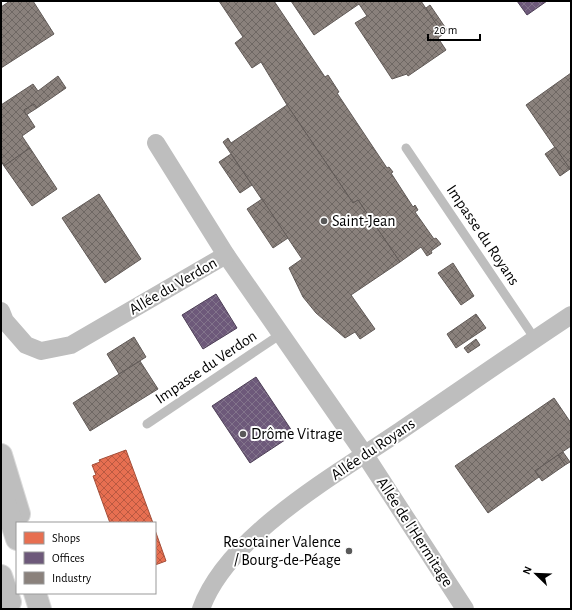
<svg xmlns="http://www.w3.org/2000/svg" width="572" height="610" font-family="'Alegreya Sans',sans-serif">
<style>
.shops{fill:url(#shops-cross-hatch);stroke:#a24e39}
.offices{fill:url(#offices-cross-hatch);stroke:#4c3e55}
.industry{fill:url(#industry-cross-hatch);stroke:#615a57}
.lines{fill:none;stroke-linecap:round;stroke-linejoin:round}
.trunk-casing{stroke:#dbdbdb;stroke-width:24}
.motorway-casing{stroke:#dbdbdb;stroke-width:24}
.service{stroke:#bebebe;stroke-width:9}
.minor{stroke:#bebebe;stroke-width:18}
.trunk{stroke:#bebebe;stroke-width:22}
.motorway{stroke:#bebebe;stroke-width:22}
.poi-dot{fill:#595959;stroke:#fff;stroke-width:1.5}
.labels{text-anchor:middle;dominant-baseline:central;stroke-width:4;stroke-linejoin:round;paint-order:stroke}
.poi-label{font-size:16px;fill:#000;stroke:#fff;text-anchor:start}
.street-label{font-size:16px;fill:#000;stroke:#fff}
</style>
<defs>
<pattern id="shops-cross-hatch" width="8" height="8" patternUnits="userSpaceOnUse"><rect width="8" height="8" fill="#e76f51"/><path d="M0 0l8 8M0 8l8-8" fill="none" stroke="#b95941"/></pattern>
<pattern id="offices-cross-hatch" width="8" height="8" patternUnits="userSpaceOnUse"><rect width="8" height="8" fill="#6d597a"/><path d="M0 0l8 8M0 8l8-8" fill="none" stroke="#82748b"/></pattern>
<pattern id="industry-cross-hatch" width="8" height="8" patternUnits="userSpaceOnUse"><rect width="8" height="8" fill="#8a817c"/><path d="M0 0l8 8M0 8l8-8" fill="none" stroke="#6e6763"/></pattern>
</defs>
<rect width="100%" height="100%" fill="#fff"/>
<g class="shops">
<polygon points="126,450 153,523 110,523 93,476 96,475 92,465 100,462 99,460"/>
<polygon points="155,530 166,561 155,565"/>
</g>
<g class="offices">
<polygon points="517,1 547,1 527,15"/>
<polygon points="216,294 237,328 203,349 182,315"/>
<polygon points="256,377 294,434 250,463 212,406"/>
</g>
<g class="industry">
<polygon points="10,1 33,1 54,34 1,68 1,7"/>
<polygon points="219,1 274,1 325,77 328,75 339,92 337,93 387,168 389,167 393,172 391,173 413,207 415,205 418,210 415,212 434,239 436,238 441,244 431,251 432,253 427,256 421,247 400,262 358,200 353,203 287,105 261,62 252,68 235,43 243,37"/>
<polygon points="291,1 421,1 443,34 438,38 446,50 408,76 407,74 392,79 355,23 367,16 359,4 314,35"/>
<polygon points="430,5 447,30 442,33 426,8"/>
<polygon points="571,73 571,171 526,105"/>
<polygon points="58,76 66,88 37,108 34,104 24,110 35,127 22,136 30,148 4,166 1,161 1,105 33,84 38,91"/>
<polygon points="34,104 37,108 26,115 24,110"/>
<polygon points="287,105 353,203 358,200 400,262 351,295 375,329 360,339 355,332 345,338 316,313 303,297 289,268 302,259 223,142 228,138 231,143"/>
<polygon points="555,147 570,169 560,176 545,154"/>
<polygon points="30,148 57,189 32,206 4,166"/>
<polygon points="231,154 252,185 240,193 219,162"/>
<polygon points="99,194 141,259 105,283 62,218"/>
<polygon points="262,199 288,238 273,248 247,209"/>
<polygon points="453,263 474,296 461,305 438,273"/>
<polygon points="476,314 486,328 456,348 447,334"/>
<polygon points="134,337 146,357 119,374 107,354"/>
<polygon points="476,339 480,345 468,353 464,348"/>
<polygon points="140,361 158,389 90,431 73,403"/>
<polygon points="554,398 571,423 571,446 535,471 539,477 488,513 455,466"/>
<polygon points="563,452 570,462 565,465 558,455"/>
<polygon points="558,455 565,465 542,481 535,471"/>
</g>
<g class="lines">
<defs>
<polyline id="trunk" points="1,455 19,514"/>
<g id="motorway">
<polyline points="1,491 17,539"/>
<polyline points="1,576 10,602"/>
<polyline points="35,593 40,609"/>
</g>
</defs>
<use href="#trunk" class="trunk-casing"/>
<use href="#motorway" class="motorway-casing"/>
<g class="service">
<polyline points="406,148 535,339"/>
<polyline points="147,424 281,334"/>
</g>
<g class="minor">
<polyline points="156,143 226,255 365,455 465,609"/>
<polyline points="1,311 5,321 26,345 41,351 71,345 226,255"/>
<path d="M201,609C228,534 339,473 403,429C459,391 515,352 571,315"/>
</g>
<use href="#trunk" class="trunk"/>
<use href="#motorway" class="motorway"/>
</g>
<g class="poi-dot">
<circle cx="324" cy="221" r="4"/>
<circle cx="243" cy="434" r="4"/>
<circle cx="349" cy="551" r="4"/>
</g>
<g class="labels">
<g class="poi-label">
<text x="332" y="221">Saint-Jean</text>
<text x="251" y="434">Drôme Vitrage</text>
<text x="341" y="542" text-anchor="end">Resotainer Valence<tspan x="341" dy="18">/ Bourg-de-Péage</tspan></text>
</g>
<g class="street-label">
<text transform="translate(483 235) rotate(56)">Impasse du Royans</text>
<text transform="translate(173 286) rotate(-30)">Allée du Verdon</text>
<text transform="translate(206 367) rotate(-34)">Impasse du Verdon</text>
<text transform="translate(373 449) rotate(-34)">Allée du Royans</text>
<text transform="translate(415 532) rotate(57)">Allée de l'Hermitage</text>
</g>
</g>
<rect width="572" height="610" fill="none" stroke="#000000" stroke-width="4"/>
<rect x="16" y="522" width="140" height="72" fill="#ffffff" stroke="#999999"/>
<rect x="24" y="532" width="20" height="12" fill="#e76f51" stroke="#999999"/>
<text x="52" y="542" font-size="12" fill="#000000">Shops</text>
<rect x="24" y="552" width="20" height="12" fill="#6d597a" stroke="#999999"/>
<text x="52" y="562" font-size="12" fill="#000000">Offices</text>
<rect x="24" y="572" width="20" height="12" fill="#8a817c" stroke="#999999"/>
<text x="52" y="582" font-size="12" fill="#000000">Industry</text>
<g transform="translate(536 574) rotate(293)" stroke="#ffffff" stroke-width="3" paint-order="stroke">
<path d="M0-3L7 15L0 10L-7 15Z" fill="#000000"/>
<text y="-6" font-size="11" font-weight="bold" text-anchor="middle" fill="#000000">N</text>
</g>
<path d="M428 34v6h52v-6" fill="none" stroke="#000000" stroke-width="2"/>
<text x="434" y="34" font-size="12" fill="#000000" stroke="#ffffff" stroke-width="3" paint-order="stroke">20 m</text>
</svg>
